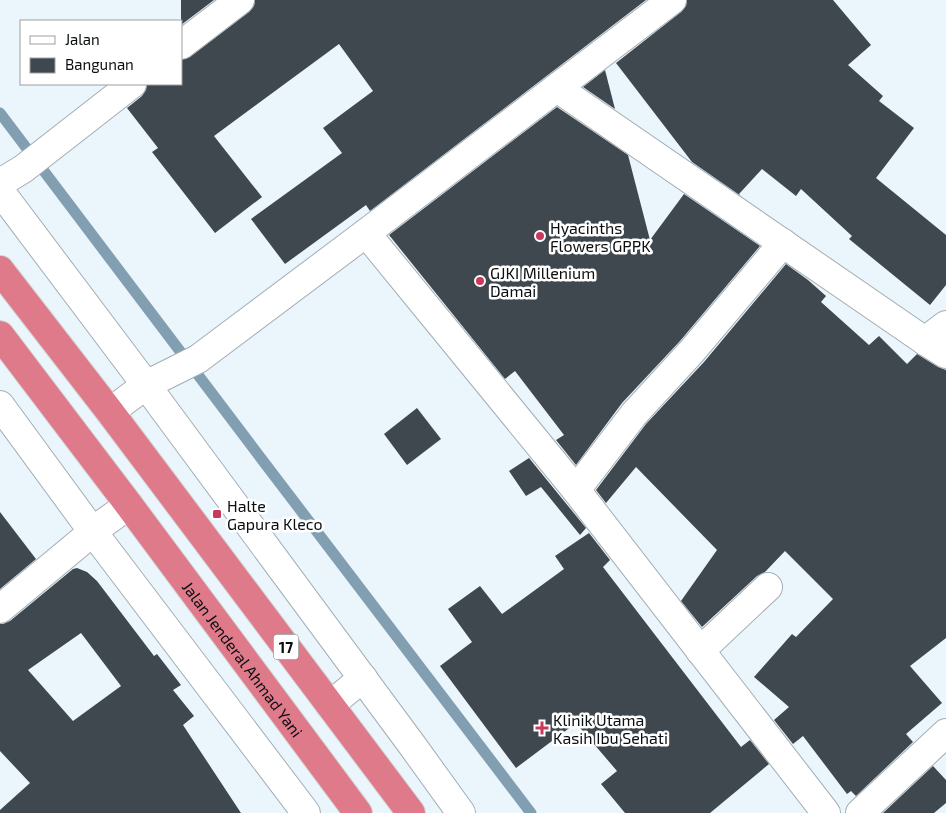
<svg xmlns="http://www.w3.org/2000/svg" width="946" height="813" font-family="'Exo 2',sans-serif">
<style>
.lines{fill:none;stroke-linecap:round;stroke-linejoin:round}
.stream{stroke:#819fb1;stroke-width:11}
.building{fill:#3f484e;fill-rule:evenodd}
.minor-casing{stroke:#a3adb4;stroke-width:30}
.highway-casing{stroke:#d3d4d4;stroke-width:30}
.minor{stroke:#fff;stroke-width:28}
.highway{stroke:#df7a8a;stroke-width:28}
.poi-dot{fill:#c9395d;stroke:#fff;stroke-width:2}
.labels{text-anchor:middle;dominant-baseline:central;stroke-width:5;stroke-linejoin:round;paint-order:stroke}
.shield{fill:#fff;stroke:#545658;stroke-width:1}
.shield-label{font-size:15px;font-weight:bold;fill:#0a0e10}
.poi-label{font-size:16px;fill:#0a0e10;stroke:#fff;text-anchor:start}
.street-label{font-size:16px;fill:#0a0e10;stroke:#fff}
</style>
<rect width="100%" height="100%" fill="#eaf5fc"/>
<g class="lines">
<polyline class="stream" points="0,113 257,453 531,813"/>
</g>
<g class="building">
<polygon points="181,0 214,0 181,25"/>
<polygon points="255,0 646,0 370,211 366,205 285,264 251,219 342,153 323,128 373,91 339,44 214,136 262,197 215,233 152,152 158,148 127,108 142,96 146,90 147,84 181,84 181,60 190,57 249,12 254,6"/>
<polygon points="687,0 833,0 871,45 848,65 883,96 879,101 914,128 876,178 946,235 946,285 930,305 849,239 852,236 801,189 796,196 762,169 739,194 741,196 692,162 616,63 681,12 686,6"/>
<polygon points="605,70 615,109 583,87"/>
<polygon points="557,107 628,155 650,240 684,194 760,246 680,341 622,403 576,465 556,440 564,435 515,371 505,379 389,235"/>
<polygon points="786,264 808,280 826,296 821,302 869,345 879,336 907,364 917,354 938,367 946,370 946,638 910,666 942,703 906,734 913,742 856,796 851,791 847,794 803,736 793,744 774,720 789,707 754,677 792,634 796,637 833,599 785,551 765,572 757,576 702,627 681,601 717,550 636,467 606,503 596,490 646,424 704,362"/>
<polygon points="417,408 441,439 407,465 384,434"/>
<polygon points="529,458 586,528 580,535 541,487 526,496 509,471"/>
<polygon points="0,512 36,559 0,589"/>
<polygon points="589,533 610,560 603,567 741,747 750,740 769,764 710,813 625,813 601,784 617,771 576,723 516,768 440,666 472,642 448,609 480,586 502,614 564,569 555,556"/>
<path d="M77,568L87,572L97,581L154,656L157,654L181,685L173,690L194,716L183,725L241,813H0V810L30,783L0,751V624H3L10,621L73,569ZM81,633L121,686L73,721L28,670Z"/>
<polygon points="933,766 946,780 946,803 934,813 883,813"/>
</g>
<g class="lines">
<defs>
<g id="minor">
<polyline points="181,45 240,0"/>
<polyline points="557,88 925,341 946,354"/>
<polyline points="0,183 23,169 132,84"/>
<polyline points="0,191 146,385 412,745 461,813"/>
<polyline points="366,233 576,490 826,813"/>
<polyline points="925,341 946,325"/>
<polyline points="0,405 93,532 306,813"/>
<polyline points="110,412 146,385 198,359 366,233 672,0"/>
<polyline points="576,490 634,414 692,351 783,243"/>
<polyline points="0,609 101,525 129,505"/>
<polyline points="700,651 768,587"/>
<polyline points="330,705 363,678"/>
<polyline points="860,813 946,733"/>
</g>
<g id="highway">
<polyline points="0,270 110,412 411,813"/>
<path id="s1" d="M0,335L129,505L358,813"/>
</g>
</defs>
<use href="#minor" class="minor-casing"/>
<use href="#highway" class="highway-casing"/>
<use href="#minor" class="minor"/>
<use href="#highway" class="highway"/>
</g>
<g class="poi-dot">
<circle cx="540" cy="236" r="5"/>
<circle cx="480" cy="281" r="5"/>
<rect x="212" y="509" width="10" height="10" rx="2.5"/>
<path d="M539.5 720.5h5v5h5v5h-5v5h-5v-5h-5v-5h5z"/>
</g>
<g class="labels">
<rect class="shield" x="273.5" y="634.5" width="25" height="25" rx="4"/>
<g class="shield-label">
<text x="286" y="647">17</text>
</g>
<g class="poi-label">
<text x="550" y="227">Hyacinths<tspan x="550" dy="18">Flowers GPPK</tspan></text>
<text x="490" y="272">GJKI Millenium<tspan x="490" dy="18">Damai</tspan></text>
<text x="227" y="505">Halte<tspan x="227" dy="18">Gapura Kleco</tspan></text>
<text x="553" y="719">Klinik Utama<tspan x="553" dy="18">Kasih Ibu Sehati</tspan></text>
</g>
<g class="street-label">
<text stroke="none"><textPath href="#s1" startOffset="405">Jalan Jenderal Ahmad Yani</textPath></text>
</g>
</g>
<rect x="20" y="20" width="162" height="65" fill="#ffffff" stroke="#9d9f9f"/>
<rect x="30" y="36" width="25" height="8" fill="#ffffff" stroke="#9d9f9f"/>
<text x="65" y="45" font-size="15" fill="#0a0e10">Jalan</text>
<rect x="30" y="58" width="25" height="15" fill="#3f484e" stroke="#9d9f9f"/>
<text x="65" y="70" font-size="15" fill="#0a0e10">Bangunan</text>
</svg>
